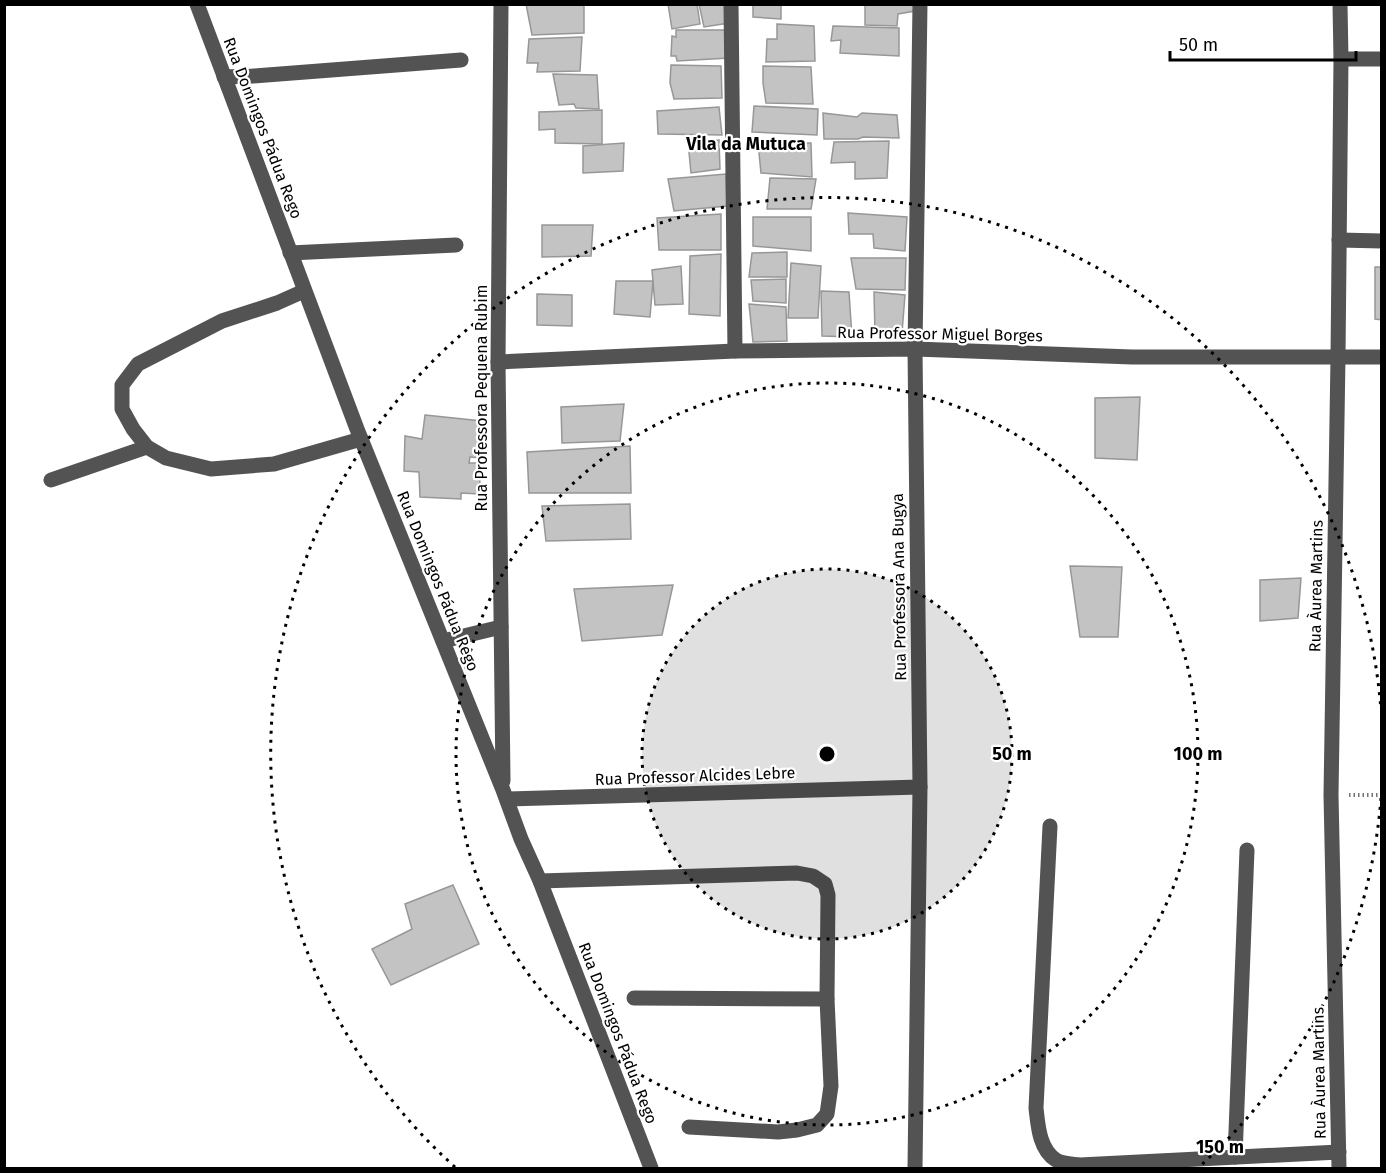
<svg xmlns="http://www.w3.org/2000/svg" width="1386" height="1173" font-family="'Fira Sans',sans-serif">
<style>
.building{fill:#c3c3c3;stroke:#979797;stroke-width:1.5}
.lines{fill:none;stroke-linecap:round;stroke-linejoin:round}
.path{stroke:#757575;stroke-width:4;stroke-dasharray:1.5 3;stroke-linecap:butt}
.minor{stroke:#535353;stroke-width:15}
.ring{fill:none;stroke:#000;stroke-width:3;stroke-dasharray:3 6}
.labels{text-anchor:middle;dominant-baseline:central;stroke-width:4.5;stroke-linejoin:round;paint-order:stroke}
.street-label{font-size:16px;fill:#000;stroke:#fff}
.neighbourhood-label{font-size:18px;font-weight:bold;fill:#000;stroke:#fff}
.centre{fill:#000;stroke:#fff;stroke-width:3}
.ring-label{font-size:18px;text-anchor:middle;font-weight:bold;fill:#000;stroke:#fff;stroke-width:4.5;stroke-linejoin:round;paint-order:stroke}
</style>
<rect width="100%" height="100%" fill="#fff"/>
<g class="building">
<polygon points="526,4 584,4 584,33 532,35"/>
<polygon points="668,4 697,4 700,24 672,29"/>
<polygon points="699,4 729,4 729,23 704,27"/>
<polygon points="753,4 781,4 781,19 753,17"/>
<polygon points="865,4 916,4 915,11 898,14 897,26 865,25"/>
<polygon points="777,24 814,26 815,61 766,62 767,39 777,39"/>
<polygon points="833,26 899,28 899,56 840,53 841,40 831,41"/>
<polygon points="676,30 728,30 729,58 677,61 676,56 671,56 672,36 676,37"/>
<polygon points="582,37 580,71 537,72 538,63 527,63 529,39"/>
<polygon points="671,65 721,66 722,98 674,99 670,83"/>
<polygon points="763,66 811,67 813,104 766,103 763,83"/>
<polygon points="553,74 597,75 599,109 576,108 574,104 559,105"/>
<polygon points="754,106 818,109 817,135 752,132"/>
<polygon points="719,107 722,135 658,134 657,111"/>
<polygon points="602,110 602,144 555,143 555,129 539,130 539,112"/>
<polygon points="823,113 857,117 862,113 897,115 899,138 863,137 858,139 824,139"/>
<polygon points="719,140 720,169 691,173 688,142"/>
<polygon points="889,141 887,178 855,179 855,162 831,163 834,142"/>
<polygon points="624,143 623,171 583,173 583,146"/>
<polygon points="758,143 811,143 812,177 761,173"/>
<polygon points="726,174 727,206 674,211 668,179"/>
<polygon points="770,178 816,179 811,209 767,209"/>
<polygon points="848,213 907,217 905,251 874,248 873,234 849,234"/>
<polygon points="721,214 721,250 659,250 657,218"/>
<polygon points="753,217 811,217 811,251 753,246"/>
<polygon points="542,225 593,225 591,256 542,257"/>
<polygon points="787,252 787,277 749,277 752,253"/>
<polygon points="721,254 720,316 689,314 690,256"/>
<polygon points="851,258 906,258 905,290 856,289"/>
<polygon points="791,263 821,266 818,318 788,318"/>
<polygon points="681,266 683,304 655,305 652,270"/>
<polygon points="1375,267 1382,267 1382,320 1375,319"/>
<polygon points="786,279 786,303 753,301 751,280"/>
<polygon points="616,281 653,281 650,317 614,314"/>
<polygon points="821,291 849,292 852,337 822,336"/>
<polygon points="874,292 905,295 902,333 875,334"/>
<polygon points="537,294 572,295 572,326 537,325"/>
<polygon points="749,304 786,307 787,341 753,342"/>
<polygon points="1140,397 1137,460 1095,458 1095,398"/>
<polygon points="624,404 620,441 562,443 561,407"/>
<polygon points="425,415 482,421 481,458 470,457 469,463 481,463 479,494 461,493 461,499 420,497 419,472 404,471 405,436 422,439"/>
<polygon points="630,446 631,493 529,493 527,452"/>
<polygon points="630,504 631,539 546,541 542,506"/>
<polygon points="1070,566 1122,567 1118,637 1080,637"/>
<polygon points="1301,578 1298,618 1260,621 1260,580"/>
<polygon points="673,585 662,635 582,641 574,589"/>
<polygon points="453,885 479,944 391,985 372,949 412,929 405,904"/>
</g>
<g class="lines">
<polyline class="path" points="1349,795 1382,795"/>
<g class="minor">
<polyline points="197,4 357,429 503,790 521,839 540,881 651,1168"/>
<polyline points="501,4 498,362 503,781"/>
<polyline points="731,4 735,351"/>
<polyline points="1341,59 1382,59"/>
<polyline points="224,77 253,76 461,60"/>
<polyline points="1339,240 1382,241"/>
<polyline points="290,253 456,245"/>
<polyline points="304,291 277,303 222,321 138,364 122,385 122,409 133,429 147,447 166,458 211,469 274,464 361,439"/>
<polyline points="498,362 735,351 915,349 1132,357 1382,357"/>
<polyline points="51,480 147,447"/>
<polyline points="443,641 501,627"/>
<polyline points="507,799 920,787"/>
<path d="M1050,826L1036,1108C1038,1125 1039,1149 1056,1160C1062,1164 1073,1164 1080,1165L1339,1152"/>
<polyline points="540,881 797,873 813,876 825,884 828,895 827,999 831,1086 827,1114 817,1125 797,1130 778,1132 689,1127"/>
<polyline points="634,998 827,999"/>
<polyline points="1235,1157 1247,850"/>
<polyline points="915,1168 920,787 915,349 920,4"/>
<polyline points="1339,1168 1331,795 1338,357 1341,59 1340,4"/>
</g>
</g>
<circle cx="827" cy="754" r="185" fill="#000" fill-opacity=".12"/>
<g class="ring">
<circle cx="827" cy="754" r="185"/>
<circle cx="827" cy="754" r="371"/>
<path d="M1381 798A556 556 0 0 1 1199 1167M455 1167A556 556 0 1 1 1381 710"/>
</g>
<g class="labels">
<g class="street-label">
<text transform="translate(263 128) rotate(69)">Rua Domingos Pádua Rego</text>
<text transform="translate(940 334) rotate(1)">Rua Professor Miguel Borges</text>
<text transform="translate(481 398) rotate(-90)">Rua Professora Pequena Rubim</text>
<text transform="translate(438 581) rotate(68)">Rua Domingos Pádua Rego</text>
<text transform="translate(1316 586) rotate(-89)">Rua Àurea Martins</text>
<text transform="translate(899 587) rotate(-91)">Rua Professora Ana Bugya</text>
<text transform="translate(695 776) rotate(-2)">Rua Professor Alcides Lebre</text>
<text transform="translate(618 1033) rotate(69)">Rua Domingos Pádua Rego</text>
<text transform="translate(1319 1073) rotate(-91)">Rua Àurea Martins</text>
</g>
<g class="neighbourhood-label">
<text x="746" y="144">Vila da Mutuca</text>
</g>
</g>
<circle cx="827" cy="754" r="9" class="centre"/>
<g class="ring-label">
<text x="1012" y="760">50 m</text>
<text x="1198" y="760">100 m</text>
<text x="1220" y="1153">150 m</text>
</g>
<rect width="1386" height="1173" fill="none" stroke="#000000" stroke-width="12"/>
<path d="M1170 51v9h186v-9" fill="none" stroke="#000000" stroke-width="3"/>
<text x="1179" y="51" font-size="18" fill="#000000" stroke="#ffffff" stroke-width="4.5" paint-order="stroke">50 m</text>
</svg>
